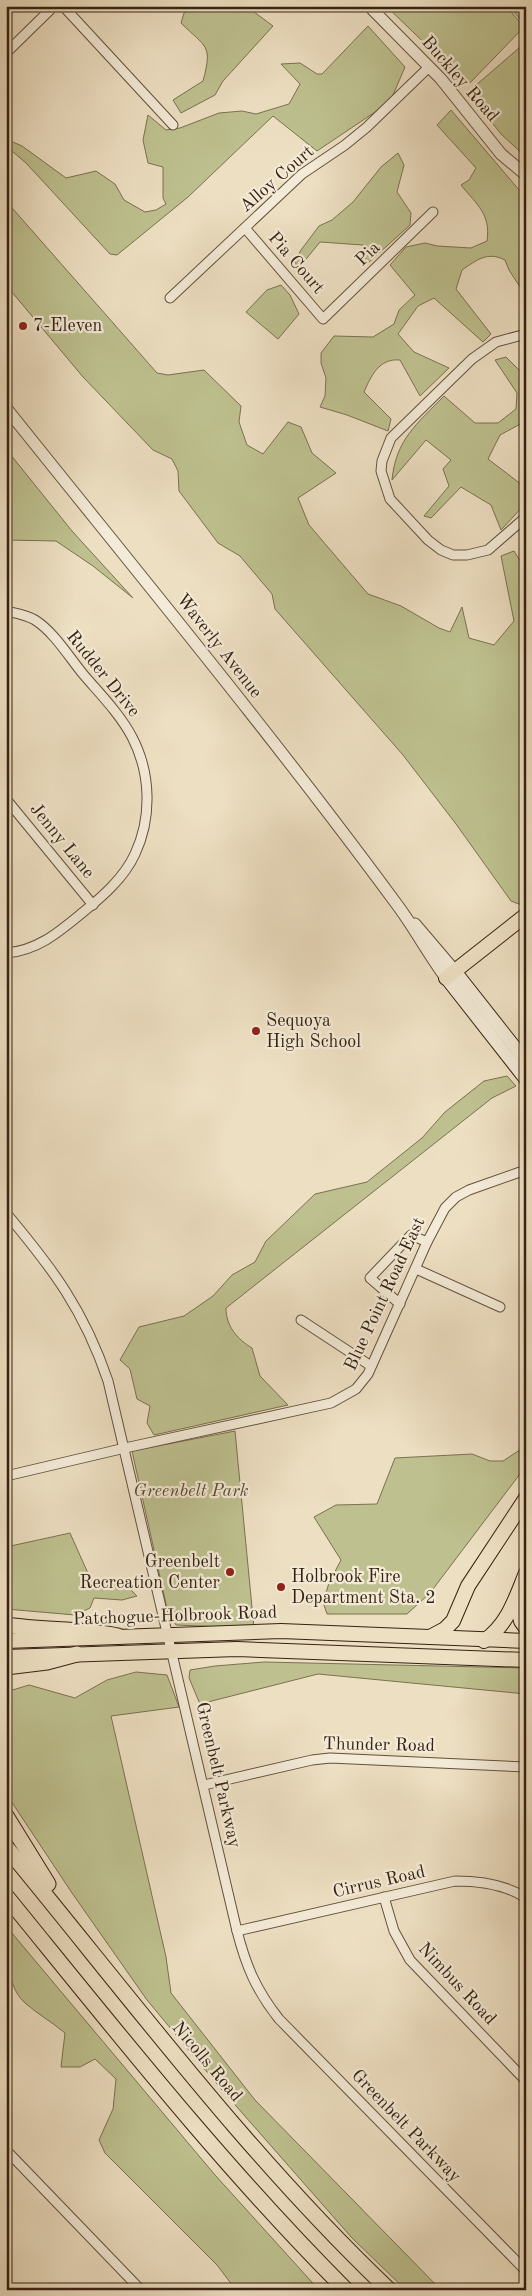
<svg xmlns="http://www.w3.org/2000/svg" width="532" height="2296" font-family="'Old Standard TT',serif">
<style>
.green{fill:#bec08f;stroke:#7a7150}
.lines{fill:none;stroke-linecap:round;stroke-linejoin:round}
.minor-casing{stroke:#64513c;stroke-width:11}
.tertiary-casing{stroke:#64513c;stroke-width:13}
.secondary-casing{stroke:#362210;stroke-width:14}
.primary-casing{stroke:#362210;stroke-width:16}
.trunk-casing{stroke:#362210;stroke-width:17}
.minor{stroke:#f3ead7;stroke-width:9}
.tertiary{stroke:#f3ead7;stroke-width:11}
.secondary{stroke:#f3ead7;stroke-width:12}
.primary{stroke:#eddfc2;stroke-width:14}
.trunk{stroke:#eddfc2;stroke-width:15}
.poi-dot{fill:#8f2418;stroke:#f3ead7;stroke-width:2}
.labels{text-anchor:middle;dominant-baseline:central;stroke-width:4.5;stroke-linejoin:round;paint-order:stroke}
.street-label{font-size:18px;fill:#362210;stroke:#f3ead7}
.poi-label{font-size:18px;fill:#362210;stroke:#f3ead7;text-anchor:start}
.park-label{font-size:18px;font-style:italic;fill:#584a30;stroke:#f3ead7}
</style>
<rect width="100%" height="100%" fill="#eddfc2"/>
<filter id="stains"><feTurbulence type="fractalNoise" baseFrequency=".004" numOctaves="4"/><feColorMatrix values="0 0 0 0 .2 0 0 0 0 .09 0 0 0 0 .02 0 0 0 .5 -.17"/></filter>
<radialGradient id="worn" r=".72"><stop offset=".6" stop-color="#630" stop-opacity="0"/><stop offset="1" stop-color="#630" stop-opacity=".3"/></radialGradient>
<g class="green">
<path d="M198,6H246L273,26L223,81L215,95L181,113L173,100L203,81C213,44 206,48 181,23L184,13Z"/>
<polygon points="386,6 506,6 524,27 468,85"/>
<polygon points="509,6 526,6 526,26"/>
<polygon points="368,26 405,67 390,102 317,151 273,116 188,197 117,255 110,254 26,163 6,146 6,139 22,146 66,178 96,171 115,184 124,200 145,212 156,210 166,204 163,198 163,167 148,163 143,140 148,115 166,130 180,128 219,113 242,111 256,114 289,104 300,84 281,64 300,63 317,74 322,74"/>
<polygon points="526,42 526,157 501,134 468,92"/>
<path d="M451,110L526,198V314L523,313L522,290L509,270L505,260C487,251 477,260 462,270L456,289L491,334L483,342L434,298L418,306L398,334L414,352L449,368L420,396L400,360C379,358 371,376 364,392L391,419L388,431L347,415L320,407L325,396L326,378L321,363V353L334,336L373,337L394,324L399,310L415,295L390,265L406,247L425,243L437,246L471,248L487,241C491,214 477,205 461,185L469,180L476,168L437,125Z"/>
<polygon points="398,153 404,165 397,192 411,213 410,225 367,264 363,245 320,242 298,269 295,261 301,250 319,226 332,220 353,202 381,167"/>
<polygon points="6,201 157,373 168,375 204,370 241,406 239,422 247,445 263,454 288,422 301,427 312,453 336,473 298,498 309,525 368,594 401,606 439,628 450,632 462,607 469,638 494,645 514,621 501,556 514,551 526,570 526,904 524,906 511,901 456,824 403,755 275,609 272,594 240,556 218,543 179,491 178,471 172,459 153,450 83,377 6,285"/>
<polygon points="281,285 290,295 299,314 278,339 246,312 267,290"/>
<path d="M506,357L526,377V421L500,435L488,459L526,488V503L501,530L491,505L461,487L431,518L424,516L449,486L443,469L451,460L426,440L392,480C396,439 417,424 444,396L475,423H498L516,409L517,393L495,360Z"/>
<polygon points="6,449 72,531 133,598 93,566 56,541 6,540"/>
<path d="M507,1076L516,1086L492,1098L226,1308C226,1326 237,1339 252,1348L260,1376L288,1405L154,1435L147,1423L150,1406L137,1399L130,1369L120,1360L139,1327L184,1316L213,1296L232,1275L255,1262L266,1241L315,1194L367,1182L422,1138L445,1112L484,1081Z"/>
<polygon points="235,1431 254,1628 176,1625 168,1613 132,1451"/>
<polygon points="526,1446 526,1466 430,1593 407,1614 327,1614 323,1602 329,1583 341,1560 314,1517 336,1505 377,1504 395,1458 472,1454 490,1461 503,1461"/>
<polygon points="70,1533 91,1580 123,1582 137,1596 122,1600 94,1598 90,1608 75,1615 6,1609 6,1547"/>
<polygon points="264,1662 526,1668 526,1694 318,1674 200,1704 189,1678 190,1670 215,1666"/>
<polygon points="136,1672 167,1675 179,1707 111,1716 166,1957 171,1993 255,2100 441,2290 406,2290 352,2238 222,2090 147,2000 72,1893 7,1795 6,1692 29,1685 75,1698 107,1680"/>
<path d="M6,1926L215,2175L319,2290H236L217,2265L105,2153L99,2140L113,2109L116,2079L95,2059L80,2067H61L65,2033C52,2022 36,2013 24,2002C6,1985 6,1949 6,1926Z"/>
</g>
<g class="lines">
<defs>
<g id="minor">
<polyline points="63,6 173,125"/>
<polyline points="6,53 54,6"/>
<polyline points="245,228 323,319 433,212"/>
<polyline points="170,298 302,174 345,145 367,127 429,67"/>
<polyline points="526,334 496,342 472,359 391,438 382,461 381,471 390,499 428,540 441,550 453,555 467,555 488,550 526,517"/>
<path d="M6,611C15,613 27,615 35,620C54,632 69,657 83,674C100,694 120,714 132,737C151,773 152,818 135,854C124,878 102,897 82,913C59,932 37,951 6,953"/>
<polyline points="6,799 93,905"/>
<path d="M6,1213C53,1269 84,1310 108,1381L237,1931C246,1966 256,1990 279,2019L526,2271"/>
<polyline points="416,1269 500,1307"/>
<polyline points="400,1304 370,1278 411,1235 427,1242"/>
<polyline points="301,1320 371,1366"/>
<polyline points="6,1476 125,1448 331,1403 356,1389 368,1374 427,1242 445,1208 456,1197 469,1190 520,1172"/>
<polyline points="204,1785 312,1760 330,1758 526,1767"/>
<polyline points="384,1897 394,1931 410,1960 526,2081"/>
<path d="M237,1931L455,1881C480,1881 505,1884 526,1898"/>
<polyline points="6,2150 141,2290"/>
</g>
<g id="tertiary">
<polyline points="369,6 441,79 501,154 526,175"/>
<path d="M6,408C138,573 273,736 398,906C415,929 429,955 446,978"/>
<polyline points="415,924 455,971"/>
</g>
<g id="secondary">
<polyline points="455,971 526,1061"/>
<polyline points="446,978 526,1080"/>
</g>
<g id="primary">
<polyline points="446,978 526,915"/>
<polyline points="516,1599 521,1621 526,1628"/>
<polyline points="430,1637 445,1629 453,1621 468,1586 526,1498"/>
<polyline points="6,1641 281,1631 526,1641"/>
<path d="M484,1641C508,1624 515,1600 526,1573"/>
<polyline points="6,1657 237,1649 526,1660"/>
</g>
<g id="trunk">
<path d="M6,1625C44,1631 81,1628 118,1636"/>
<polyline points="6,1667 47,1662 77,1654"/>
<polyline points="6,1816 48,1884"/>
<path d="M6,1847C130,1997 248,2156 389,2290"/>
<path d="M6,1896C116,2031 223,2167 346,2290"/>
</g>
</defs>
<use href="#minor" class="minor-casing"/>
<use href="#tertiary" class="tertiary-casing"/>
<use href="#secondary" class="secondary-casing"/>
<use href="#primary" class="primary-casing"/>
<use href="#trunk" class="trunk-casing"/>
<use href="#minor" class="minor"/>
<use href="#tertiary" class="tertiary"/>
<use href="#secondary" class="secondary"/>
<use href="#primary" class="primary"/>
<use href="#trunk" class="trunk"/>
</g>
<g class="poi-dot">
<circle cx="23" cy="326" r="5"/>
<circle cx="256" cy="1031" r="5"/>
<circle cx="230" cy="1572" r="5"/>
<circle cx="281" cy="1587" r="5"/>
</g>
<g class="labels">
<g class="street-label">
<text transform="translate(460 79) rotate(49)">Buckley Road</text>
<text transform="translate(277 179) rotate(-41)">Alloy Court</text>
<text transform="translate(368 254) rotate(-44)">Pia</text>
<text transform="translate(296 263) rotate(49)">Pia Court</text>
<text transform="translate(219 646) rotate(52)">Waverly Avenue</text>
<text transform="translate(103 674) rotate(51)">Rudder Drive</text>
<text transform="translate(62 841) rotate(51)">Jenny Lane</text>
<text transform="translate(385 1294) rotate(-65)">Blue Point Road East</text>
<text transform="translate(175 1616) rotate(-2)">Patchogue-Holbrook Road</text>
<text transform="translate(379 1745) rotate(1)">Thunder Road</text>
<text transform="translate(218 1775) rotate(77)">Greenbelt Parkway</text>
<text transform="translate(379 1882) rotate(-13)">Cirrus Road</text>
<text transform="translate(457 1984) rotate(47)">Nimbus Road</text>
<text transform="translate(207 2062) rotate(50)">Nicolls Road</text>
<text transform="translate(406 2126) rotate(46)">Greenbelt Parkway</text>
</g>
<g class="poi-label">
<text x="33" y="326">7-Eleven</text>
<text x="266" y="1021">Sequoya<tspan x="266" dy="21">High School</tspan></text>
<text x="220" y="1562" text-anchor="end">Greenbelt<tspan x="220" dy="21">Recreation Center</tspan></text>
<text x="291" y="1577">Holbrook Fire<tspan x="291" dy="21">Department Sta. 2</tspan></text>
</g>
<g class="park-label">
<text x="191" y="1491">Greenbelt Park</text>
</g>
</g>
<rect width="532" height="2296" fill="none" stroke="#eddfc2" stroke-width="25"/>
<rect x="8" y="8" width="517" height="2281" fill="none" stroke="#362210" stroke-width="2.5"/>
<rect x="12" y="12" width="507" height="2271" fill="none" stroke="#362210"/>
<rect width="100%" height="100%" filter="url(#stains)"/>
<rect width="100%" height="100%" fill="url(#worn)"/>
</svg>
